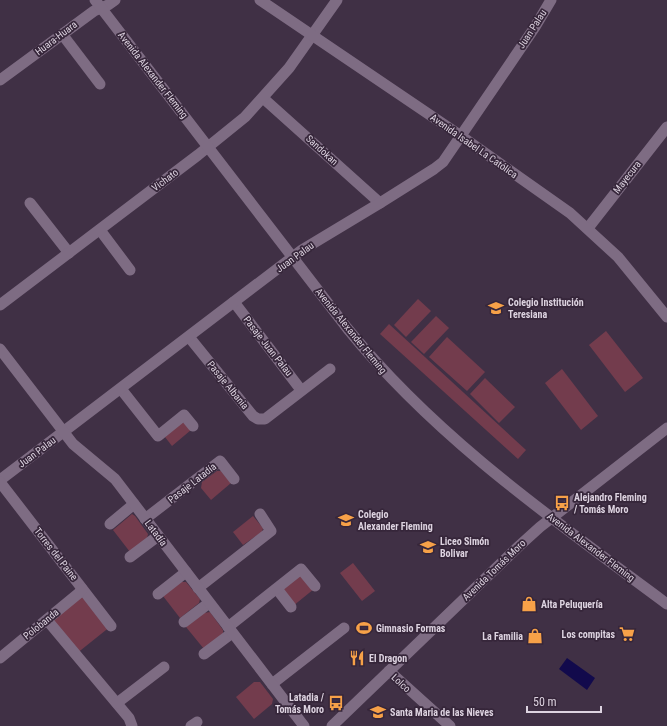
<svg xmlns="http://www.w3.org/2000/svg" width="667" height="726" font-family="'Roboto Condensed',sans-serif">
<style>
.green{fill:#733c4d}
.water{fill:#120a4c}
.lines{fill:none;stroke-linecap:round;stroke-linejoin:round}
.minor{stroke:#7e6c83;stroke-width:11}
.tertiary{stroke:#7e6c83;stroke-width:11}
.secondary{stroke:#7e6c83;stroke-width:11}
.labels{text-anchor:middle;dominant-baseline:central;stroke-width:3.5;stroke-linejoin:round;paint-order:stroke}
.street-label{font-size:10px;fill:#ddd3e0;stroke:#36263a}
.poi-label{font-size:10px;font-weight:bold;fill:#ddd3e0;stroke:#36263a;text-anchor:start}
</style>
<rect width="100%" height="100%" fill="#403045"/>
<g class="green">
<polygon points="418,299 431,311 406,337 394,325"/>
<polygon points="436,316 449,328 424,354 411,342"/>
<polygon points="389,324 526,450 518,459 380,334"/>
<polygon points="606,331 643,378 625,392 589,345"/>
<polygon points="447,337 485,372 467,391 429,357"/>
<polygon points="562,369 598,416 581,430 545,383"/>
<polygon points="485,378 515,407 499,423 470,394"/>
<polygon points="181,423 186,423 191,430 172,446 165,437"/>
<polygon points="217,471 221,471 231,483 211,500 201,488 202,482"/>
<polygon points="132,514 135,516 148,534 147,538 130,552 113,530"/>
<polygon points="253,516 263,528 262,532 243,545 233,532"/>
<polygon points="353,563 375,591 362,601 340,573"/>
<polygon points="300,575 314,589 293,606 283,592 283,587"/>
<polygon points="181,582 186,582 200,599 199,603 180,618 163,596"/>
<polygon points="82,589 111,626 76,654 47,620"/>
<polygon points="210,612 223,630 223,634 204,649 186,627 204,613"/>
<polygon points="254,682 260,682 273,699 272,704 254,719 236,697"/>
</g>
<polygon class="water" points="567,658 595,678 587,690 559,669"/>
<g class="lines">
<g class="minor">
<polyline points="62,34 100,84"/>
<polyline points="0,80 94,11 108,5 115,0"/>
<polyline points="263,98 380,203"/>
<polyline points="30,203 69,253"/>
<polyline points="588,228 667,127"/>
<polyline points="100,230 130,270"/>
<polyline points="234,302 301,390"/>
<polyline points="0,305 198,155 245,117 289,68 337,0"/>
<polyline points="189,337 253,416 258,419 265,419 330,369"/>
<polyline points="121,389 158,436 184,415 193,426"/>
<polyline points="0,480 302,250 380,203 434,169 443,162 535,27 551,0"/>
<polyline points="0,482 111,626"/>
<polyline points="145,519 220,461 234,479"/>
<polyline points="110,524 134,504"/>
<polyline points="130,557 158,536"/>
<polyline points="198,588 271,531 260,514"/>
<polyline points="277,589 291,607"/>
<polyline points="158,594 186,572"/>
<polyline points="47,620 129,718 132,726"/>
<polyline points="184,622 209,603"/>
<polyline points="228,627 301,569 315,586"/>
<polyline points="204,654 232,633"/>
<polyline points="0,658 79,593 82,589"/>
<polyline points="389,671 450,726"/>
<polyline points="272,684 344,628"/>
<polyline points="117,703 164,667"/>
<polyline points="191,726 197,722"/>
</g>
<g class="tertiary">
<polyline points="260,0 461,136 570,213 618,257 667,317"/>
<polyline points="0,349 73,444 115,479 304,726"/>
</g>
<g class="secondary">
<path d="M95,0L347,328C436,438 554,520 667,604"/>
<polyline points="332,726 519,546 540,527 667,428"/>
</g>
</g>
<defs>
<symbol id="school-bare" viewBox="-9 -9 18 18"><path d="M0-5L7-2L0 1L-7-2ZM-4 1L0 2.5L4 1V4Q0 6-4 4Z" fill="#f7a148" stroke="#36263a" stroke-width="2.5" paint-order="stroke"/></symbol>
<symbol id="bus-bare" viewBox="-9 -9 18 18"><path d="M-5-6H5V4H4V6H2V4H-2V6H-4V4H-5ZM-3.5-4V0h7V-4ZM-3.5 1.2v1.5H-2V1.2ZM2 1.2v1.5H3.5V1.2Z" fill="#f7a148" stroke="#36263a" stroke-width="2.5" paint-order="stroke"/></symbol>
<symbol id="shop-bare" viewBox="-9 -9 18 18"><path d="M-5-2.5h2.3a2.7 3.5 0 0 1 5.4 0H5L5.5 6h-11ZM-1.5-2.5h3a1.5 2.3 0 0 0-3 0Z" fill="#f7a148" stroke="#36263a" stroke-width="2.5" paint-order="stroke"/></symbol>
<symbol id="stadium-bare" viewBox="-9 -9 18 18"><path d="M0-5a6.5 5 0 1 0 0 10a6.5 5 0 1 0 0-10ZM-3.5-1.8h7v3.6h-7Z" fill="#f7a148" stroke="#36263a" stroke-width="2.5" paint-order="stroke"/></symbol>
<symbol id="supermarket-bare" viewBox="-9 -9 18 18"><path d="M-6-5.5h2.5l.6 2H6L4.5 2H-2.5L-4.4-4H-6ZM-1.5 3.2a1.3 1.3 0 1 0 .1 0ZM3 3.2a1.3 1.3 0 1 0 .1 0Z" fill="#f7a148" stroke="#36263a" stroke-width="2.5" paint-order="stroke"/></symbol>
<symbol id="restaurant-bare" viewBox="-9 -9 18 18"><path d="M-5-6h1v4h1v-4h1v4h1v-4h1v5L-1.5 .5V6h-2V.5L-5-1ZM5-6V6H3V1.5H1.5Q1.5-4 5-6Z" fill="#f7a148" stroke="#36263a" stroke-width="2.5" paint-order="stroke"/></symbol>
</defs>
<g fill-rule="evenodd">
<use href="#school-bare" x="485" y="297" width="22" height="22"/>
<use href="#bus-bare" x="551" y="492" width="22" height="22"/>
<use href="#school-bare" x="335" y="509" width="22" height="22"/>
<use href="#school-bare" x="417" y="536" width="22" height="22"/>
<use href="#shop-bare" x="518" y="593" width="22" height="22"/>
<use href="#stadium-bare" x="353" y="617" width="22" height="22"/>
<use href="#supermarket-bare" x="616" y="623" width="22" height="22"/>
<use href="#shop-bare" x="524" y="625" width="22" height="22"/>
<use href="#restaurant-bare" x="346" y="647" width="22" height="22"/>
<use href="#bus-bare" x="325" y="692" width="22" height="22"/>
<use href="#school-bare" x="367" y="701" width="22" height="22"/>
</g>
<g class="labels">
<g class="street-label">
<text transform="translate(532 29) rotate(-57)">Juan Palau</text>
<text transform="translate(56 38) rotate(-37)">Huara-Huara</text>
<text transform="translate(153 75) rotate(52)">Avenida Alexander Fleming</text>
<text transform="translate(474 146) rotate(35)">Avenida Isabel La Católica</text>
<text transform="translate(322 150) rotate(42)">Sandokan</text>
<text transform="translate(627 177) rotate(-52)">Mayecura</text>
<text transform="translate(165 180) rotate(-37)">Vichato</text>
<text transform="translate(295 257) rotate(-36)">Juan Palau</text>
<text transform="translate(351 331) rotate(51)">Avenida Alexander Fleming</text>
<text transform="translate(268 346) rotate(52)">Pasaje Juan Palau</text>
<text transform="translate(228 385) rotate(51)">Pasaje Albania</text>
<text transform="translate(37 452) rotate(-37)">Juan Palau</text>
<text transform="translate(192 483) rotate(-38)">Pasaje Latadía</text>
<text transform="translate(156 533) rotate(53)">Latadía</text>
<text transform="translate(591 547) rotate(37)">Avenida Alexander Fleming</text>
<text transform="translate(56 554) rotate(52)">Torres del Paine</text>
<text transform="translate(494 570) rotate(-44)">Avenida Tomás Moro</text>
<text transform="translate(41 624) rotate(-39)">Polobanda</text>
<text transform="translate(401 683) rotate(43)">Lolco</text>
</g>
<g class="poi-label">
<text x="508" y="302">Colegio Institución<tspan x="508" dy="12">Teresiana</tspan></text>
<text x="574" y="497">Alejandro Fleming<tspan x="574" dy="12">/ Tomás Moro</tspan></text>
<text x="358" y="514">Colegio<tspan x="358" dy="12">Alexander Fleming</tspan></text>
<text x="440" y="541">Liceo Simón<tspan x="440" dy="12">Bolivar</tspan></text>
<text x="541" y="604">Alta Peluquería</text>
<text x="376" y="628">Gimnasio Formas</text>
<text x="615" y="634" text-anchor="end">Los compitas</text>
<text x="523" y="636" text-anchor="end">La Familia</text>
<text x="369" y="658">El Dragon</text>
<text x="324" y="697" text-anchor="end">Latadia /<tspan x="324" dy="12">Tomás Moro</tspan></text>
<text x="390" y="712">Santa Maria de las Nieves</text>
</g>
</g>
<path d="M527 706v6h74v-6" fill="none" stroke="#ddd3e0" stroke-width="2"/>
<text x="533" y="706" font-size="12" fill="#ddd3e0" stroke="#36263a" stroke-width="3" paint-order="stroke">50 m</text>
</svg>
